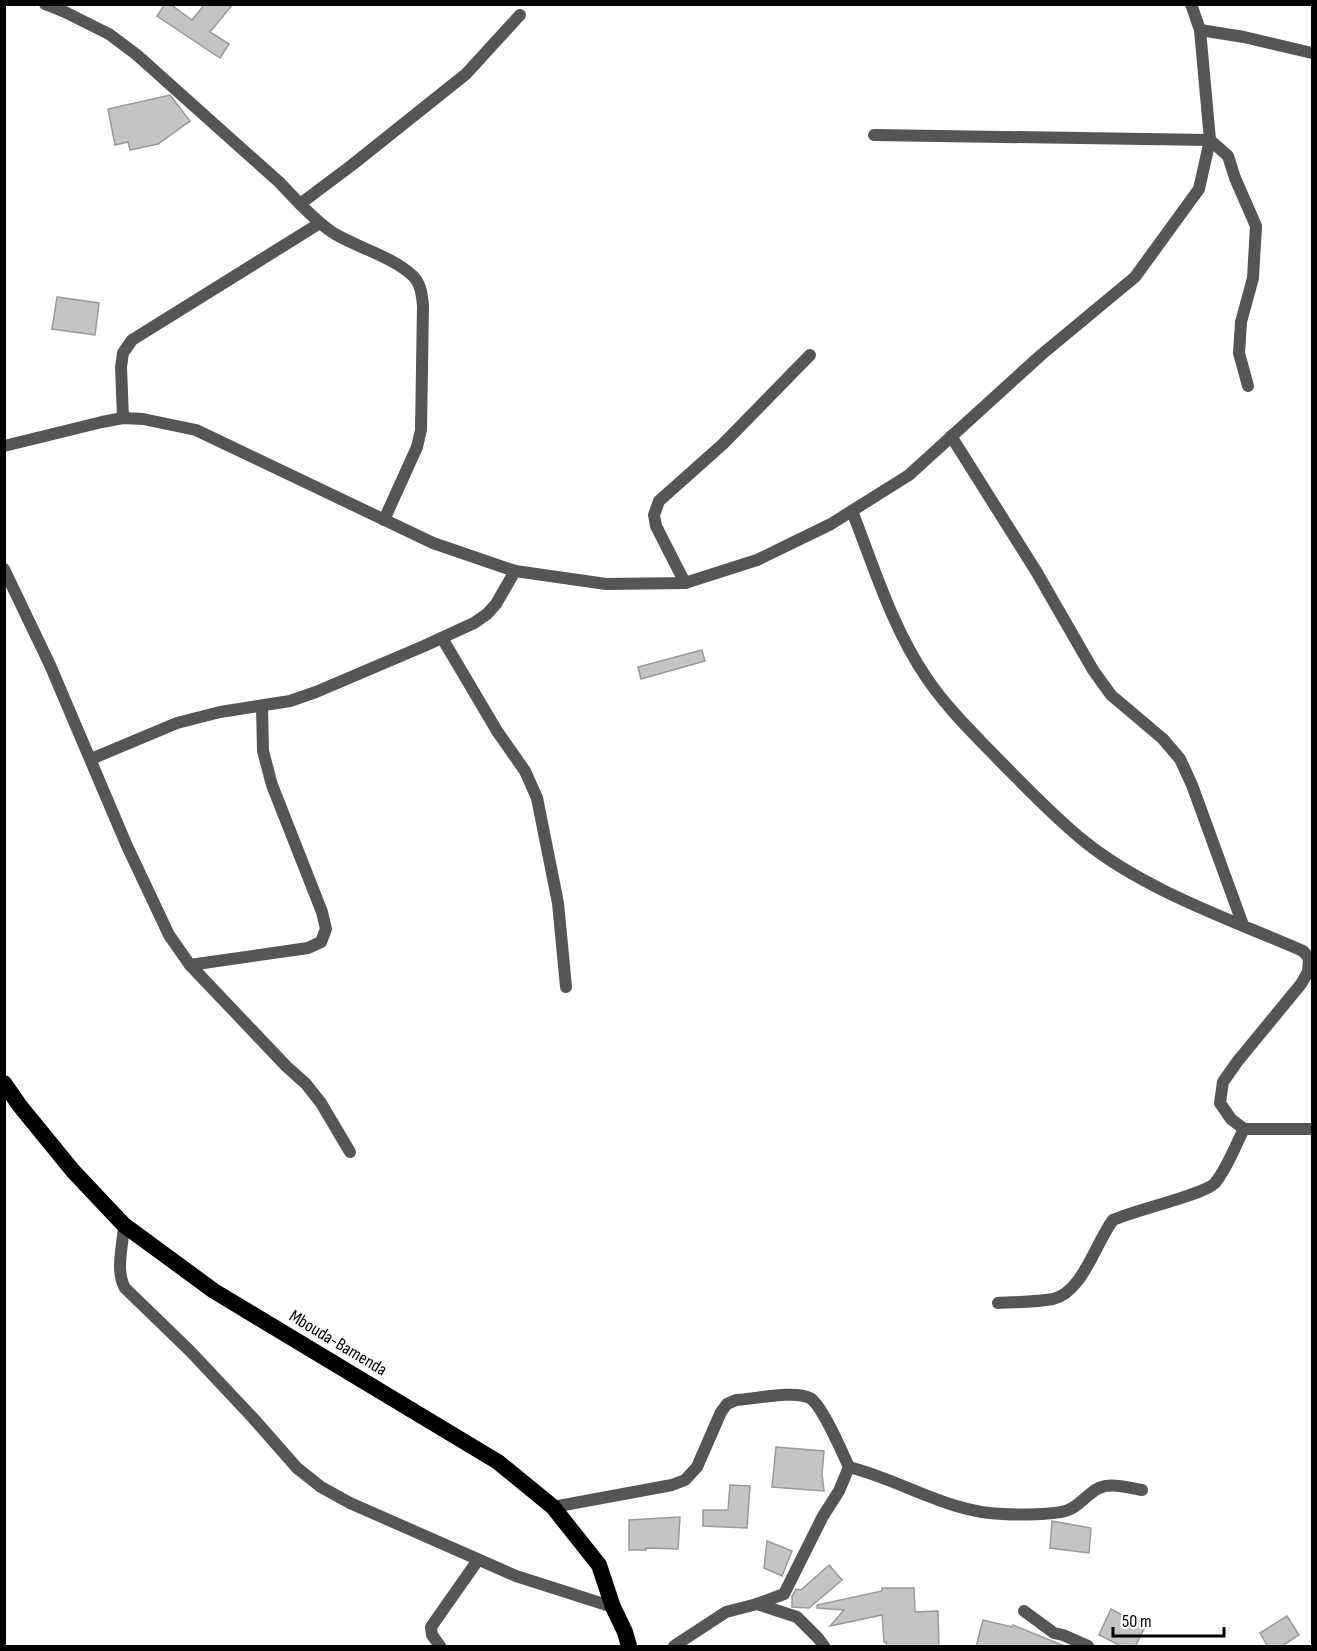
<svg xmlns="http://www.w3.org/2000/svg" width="1317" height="1651" font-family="'Sofia Sans Condensed',sans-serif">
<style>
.building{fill:#c4c4c4;stroke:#999;stroke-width:1.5}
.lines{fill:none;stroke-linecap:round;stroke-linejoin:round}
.minor{stroke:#555;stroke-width:12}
.tertiary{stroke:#555;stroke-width:12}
.trunk{stroke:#000;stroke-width:16}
.labels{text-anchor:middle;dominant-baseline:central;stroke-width:4.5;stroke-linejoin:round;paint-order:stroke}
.street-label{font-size:18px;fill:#000;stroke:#fff}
</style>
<rect width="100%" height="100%" fill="#fff"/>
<g class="building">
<polygon points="165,4 170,4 192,20 205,4 233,4 210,32 229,44 220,58 157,16"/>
<polygon points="170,95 190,121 158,144 130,150 128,142 115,145 108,109"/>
<polygon points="57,297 99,303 95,335 52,329"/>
<polygon points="702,650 705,661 641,679 638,667"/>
<polygon points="776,1447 824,1451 822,1474 824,1491 772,1487"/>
<polygon points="730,1485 750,1486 747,1528 703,1526 703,1510 728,1510"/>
<polygon points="680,1517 678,1549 646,1548 646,1550 629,1550 629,1520"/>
<polygon points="1052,1521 1091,1528 1089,1553 1050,1548"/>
<polygon points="767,1541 792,1551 782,1576 764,1568"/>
<polygon points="829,1565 842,1580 809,1608 792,1607 792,1596 796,1589 801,1590"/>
<polygon points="882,1588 914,1588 915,1612 938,1611 939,1647 887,1647 886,1642 884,1642 882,1615 830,1626 844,1610 817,1608 817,1605 882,1591"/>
<polygon points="1111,1609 1145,1627 1135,1647 1123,1647 1099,1635"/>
<polygon points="1287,1616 1299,1635 1280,1647 1268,1647 1260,1633"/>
<polygon points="983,1620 1012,1627 1013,1625 1067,1647 976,1647"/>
</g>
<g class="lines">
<g class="minor">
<polyline points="45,4 65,12 109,34 137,55 279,182 300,204 352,165 466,74 520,15"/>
<polyline points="1200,30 1244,37 1312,53"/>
<polyline points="874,135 1210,140 1228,156 1235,178 1256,226 1253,278 1241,322 1239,353 1248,386"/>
<path d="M300,204C311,215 322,226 335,234C359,248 393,257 413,276C421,284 422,295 423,306L421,430L417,447L384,520"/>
<polyline points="123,418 121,367 123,353 132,340 320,223"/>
<polyline points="951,436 1036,571 1093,670 1111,695 1163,739 1180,759 1192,785 1243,925"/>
<path d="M852,511C874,567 892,627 926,677C946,707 973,733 998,759C1026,787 1053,816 1084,841C1144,890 1232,920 1303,951L1309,958L1308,972L1301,984L1237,1062L1223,1082L1220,1103L1231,1119L1244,1129H1312"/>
<polyline points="4,569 50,665 127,846 169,935 190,965 286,1066 306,1084 321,1103 350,1152"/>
<polyline points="685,583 656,526 654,515 659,501 723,444 810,355"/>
<polyline points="442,638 497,731 525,771 537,798 558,903 566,987"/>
<polyline points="91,759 177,723 220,712 290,701 316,692 424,646 474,623 487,614 496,604 515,571"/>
<polyline points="190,965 308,948 321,942 326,929 322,912 272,785 263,751 262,706"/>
<path d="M124,1225C123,1245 115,1271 125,1288L190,1351L253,1418L297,1468L321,1487L350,1503L516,1576L613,1607"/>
<path d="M998,1303C1016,1302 1036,1302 1053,1299C1083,1292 1096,1242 1113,1220C1134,1210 1204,1195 1215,1183C1228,1167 1235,1146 1244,1129"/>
<path d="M553,1507L672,1485L685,1480L697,1467L721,1412L727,1404L736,1400C755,1399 794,1390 810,1398C822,1405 842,1452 849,1467"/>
<path d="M757,1604L784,1594L823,1516L839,1491L849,1467C901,1480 949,1513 1003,1514C1017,1515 1056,1515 1068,1510C1077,1507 1082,1500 1090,1494C1105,1480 1124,1487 1142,1490"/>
<polyline points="1024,1611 1054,1633 1063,1635 1088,1646"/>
<polyline points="440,1646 432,1635 431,1627 478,1560"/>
<polyline points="674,1646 726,1612 757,1604 797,1617 818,1638 824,1646"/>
</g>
<polyline class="tertiary" points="4,446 102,422 123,418 143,419 196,430 433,543 515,571 606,584 685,583 757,560 831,524 909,475 1041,355 1135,277 1199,189 1210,140 1200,30 1191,4"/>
<polyline class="trunk" points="4,1083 20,1106 73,1171 124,1225 214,1291 498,1462 553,1507 599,1565 613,1607 625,1632 629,1646"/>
</g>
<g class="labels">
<g class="street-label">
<text transform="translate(338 1343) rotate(31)">Mbouda-Bamenda</text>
</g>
</g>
<rect width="1317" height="1651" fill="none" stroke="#000000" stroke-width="12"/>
<path d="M1113 1627v9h111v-9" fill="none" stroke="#000000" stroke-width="3"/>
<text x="1122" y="1627" font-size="18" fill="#000000" stroke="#ffffff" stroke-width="4.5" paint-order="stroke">50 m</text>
</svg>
